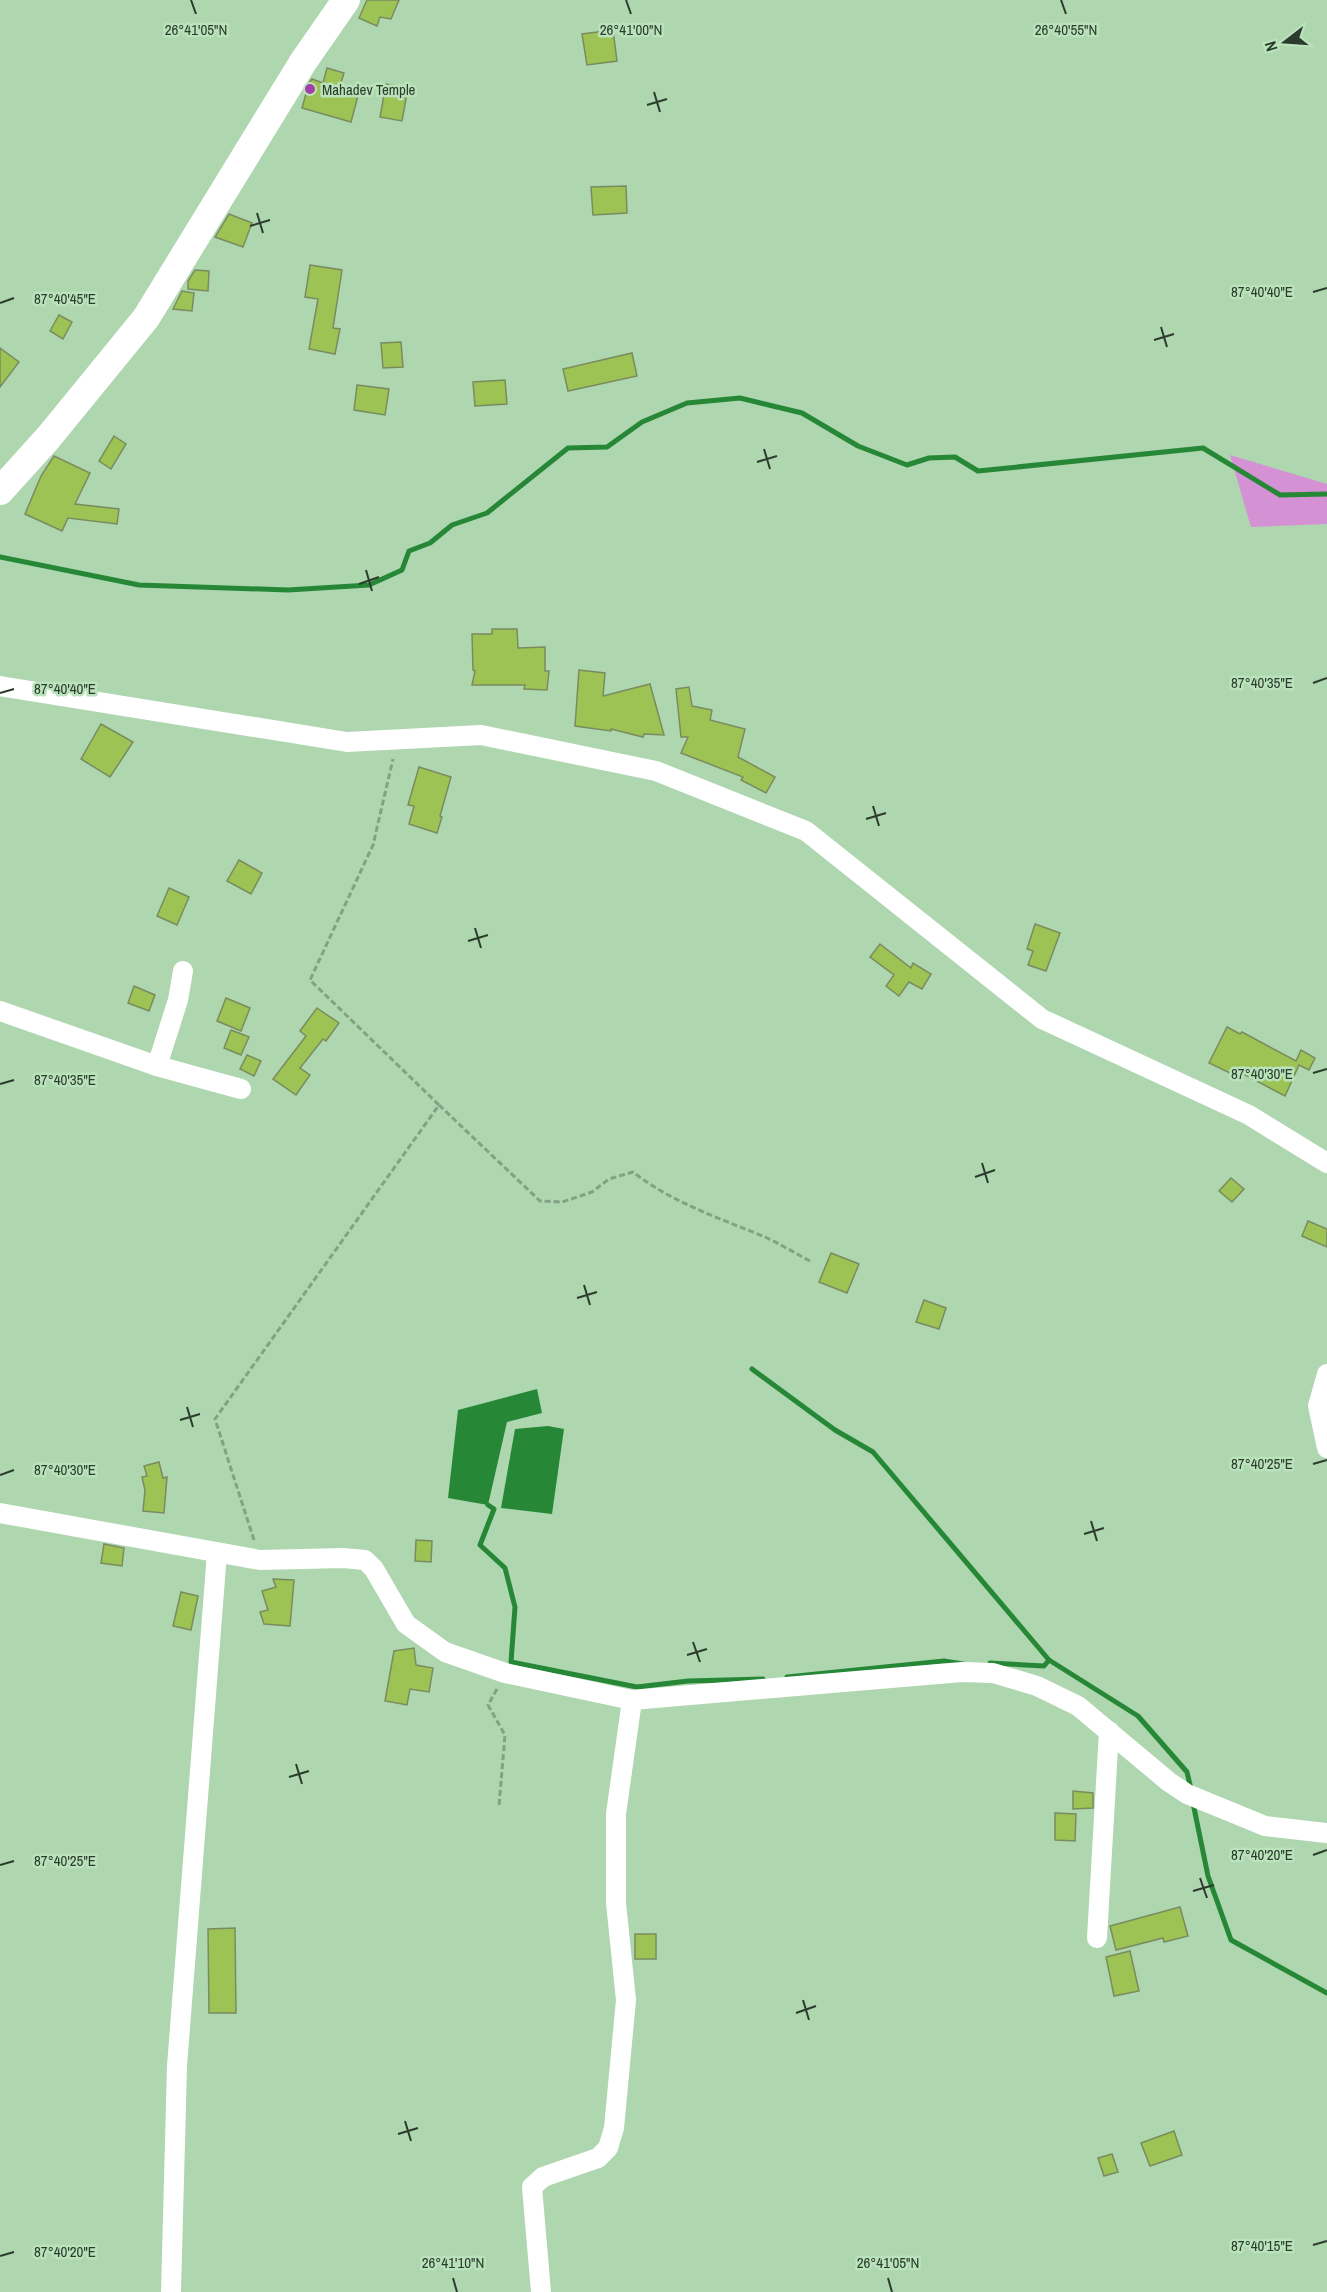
<svg xmlns="http://www.w3.org/2000/svg" width="1327" height="2292" font-family="'Archivo Narrow',sans-serif">
<style>
.green{fill:#d492d5}
.water{fill:#268736}
.lines{fill:none;stroke-linecap:round;stroke-linejoin:round}
.stream{stroke:#268736;stroke-width:5}
.building{fill:#9cc353;stroke:#7a8c5f;stroke-width:1.5}
.path{stroke:#82a283;stroke-width:3;stroke-dasharray:6 3;stroke-linecap:butt}
.street{stroke:#fff;stroke-width:20}
.secondary{stroke:#fff;stroke-width:28}
.ticks{fill:none;stroke:#2b3b2c;stroke-width:2}
.poi-dot{fill:#a240a7;stroke:#bae3bc;stroke-width:2}
.labels{text-anchor:middle;dominant-baseline:central;stroke-width:5;stroke-linejoin:round;paint-order:stroke}
.poi-label{font-size:15px;fill:#2b3b2c;stroke:#bae3bc;text-anchor:start}
.ticks-label{font-size:15px;text-anchor:middle;fill:#2b3b2c;stroke:#bae3bc;stroke-width:5;stroke-linejoin:round;paint-order:stroke}
</style>
<rect width="100%" height="100%" fill="#aed6af"/>
<polygon class="green" points="1230,455 1327,484 1327,524 1251,527"/>
<g class="water">
<polygon points="537,1389 542,1413 507,1422 488,1505 448,1498 458,1410"/>
<polygon points="548,1426 564,1429 552,1514 501,1508 515,1429"/>
</g>
<g class="lines">
<g class="stream">
<polyline points="0,557 139,585 288,590 369,585 402,570 409,551 430,543 452,525 487,513 568,448 607,447 642,422 687,403 740,398 802,413 858,446 907,465 929,458 955,457 978,471 1203,448 1280,495 1327,494"/>
<polyline points="752,1369 835,1430 873,1452 1049,1660 1138,1716 1187,1772 1191,1789"/>
<polyline points="488,1505 494,1509 480,1545 505,1568 515,1607 511,1662 637,1687 688,1681 763,1679"/>
<polyline points="990,1663 1044,1666 1049,1660"/>
<polyline points="787,1677 944,1661 963,1664"/>
<polyline points="1193,1803 1208,1876 1231,1940 1327,1993"/>
</g>
</g>
<g class="building">
<polygon points="367,0 399,0 391,19 380,17 377,26 359,18"/>
<polygon points="613,30 617,61 587,65 582,34"/>
<polygon points="327,68 344,73 340,86 359,92 351,122 302,108 309,83 312,79 323,83"/>
<polygon points="386,84 408,88 402,121 380,117"/>
<polygon points="626,186 627,213 593,215 591,187"/>
<polygon points="229,214 252,223 243,247 215,237"/>
<polygon points="310,265 342,270 333,328 340,329 335,354 309,349 318,299 305,297"/>
<polygon points="195,270 209,271 208,291 188,289 188,281"/>
<polygon points="182,291 194,293 192,311 173,309"/>
<polygon points="59,315 72,322 63,339 50,331"/>
<polygon points="401,342 403,367 383,368 381,343"/>
<polygon points="0,348 19,362 0,387"/>
<polygon points="632,353 637,376 568,391 563,369"/>
<polygon points="505,380 507,404 475,406 473,382"/>
<polygon points="357,385 389,389 385,415 354,410"/>
<polygon points="114,436 126,444 111,469 99,461"/>
<polygon points="54,456 90,473 75,504 119,509 117,524 68,518 62,531 25,514 41,476"/>
<polygon points="492,629 517,629 518,648 545,647 545,671 549,671 547,690 524,689 525,685 472,685 475,671 473,670 472,634 492,634"/>
<polygon points="579,670 605,673 603,696 650,684 664,735 644,734 643,737 611,729 611,731 575,726"/>
<polygon points="689,687 692,706 712,710 710,720 745,729 738,757 775,777 766,793 741,780 743,777 681,753 688,737 681,737 676,689"/>
<polygon points="101,724 133,742 110,777 81,759"/>
<polygon points="419,767 451,777 440,816 442,817 437,833 409,824 414,806 408,805"/>
<polygon points="239,860 262,873 251,894 227,881"/>
<polygon points="169,888 189,897 177,925 157,916"/>
<polygon points="1035,924 1060,933 1046,971 1028,965 1033,951 1027,949"/>
<polygon points="880,944 911,968 913,963 931,974 922,989 909,982 899,996 886,986 894,975 870,957"/>
<polygon points="134,986 155,995 149,1011 128,1003"/>
<polygon points="226,998 250,1008 241,1031 217,1021"/>
<polygon points="317,1008 339,1023 326,1041 323,1039 300,1068 310,1075 296,1095 273,1079 306,1036 300,1031"/>
<polygon points="1227,1027 1240,1034 1242,1032 1296,1061 1301,1050 1315,1058 1309,1070 1299,1065 1285,1096 1236,1070 1234,1075 1209,1063"/>
<polygon points="231,1030 249,1037 241,1055 224,1048"/>
<polygon points="247,1055 261,1061 254,1076 240,1069"/>
<polygon points="1231,1178 1244,1189 1232,1202 1219,1191"/>
<polygon points="1308,1221 1327,1229 1327,1247 1302,1236"/>
<polygon points="831,1253 859,1264 847,1293 819,1282"/>
<polygon points="924,1300 946,1308 939,1329 916,1322"/>
<polygon points="159,1462 163,1478 167,1477 164,1513 143,1511 145,1490 142,1477 147,1476 144,1466"/>
<polygon points="416,1540 432,1541 431,1562 415,1561"/>
<polygon points="104,1544 124,1548 122,1566 101,1563"/>
<polygon points="273,1579 294,1580 290,1626 264,1624 260,1612 268,1610 262,1591 276,1587"/>
<polygon points="181,1592 198,1596 191,1630 173,1626"/>
<polygon points="414,1648 416,1665 433,1668 429,1692 410,1689 407,1705 385,1701 394,1651"/>
<polygon points="1073,1791 1093,1793 1093,1808 1073,1809"/>
<polygon points="1055,1813 1076,1814 1075,1841 1055,1840"/>
<polygon points="1180,1907 1188,1936 1164,1942 1163,1938 1116,1950 1110,1926"/>
<polygon points="235,1928 236,2013 209,2013 208,1929"/>
<rect x="635" y="1934" width="21" height="25"/>
<polygon points="1130,1951 1139,1991 1114,1996 1106,1957"/>
<polygon points="1174,2131 1182,2155 1150,2166 1141,2143"/>
<polygon points="1112,2154 1118,2172 1104,2176 1098,2158"/>
</g>
<g class="lines">
<g class="path">
<path d="M439,1105L540,1201L562,1202L592,1192L609,1179L633,1172C673,1203 719,1218 765,1237C780,1244 795,1253 810,1261"/>
<polyline points="254,1540 215,1419 439,1105 310,980 373,845 393,759"/>
<polyline points="497,1689 488,1705 505,1735 499,1806"/>
</g>
<g class="street">
<polyline points="0,686 347,742 481,735 656,771 806,831 1042,1019 1249,1115 1327,1163"/>
<polyline points="0,1011 157,1066 241,1089"/>
<polyline points="157,1066 178,1000 183,971"/>
<polyline points="1327,1374 1318,1406 1327,1448"/>
<polyline points="0,1513 260,1560 343,1558 365,1560 374,1569 406,1624 445,1652 505,1673 632,1700 962,1672 993,1673 1037,1686 1078,1706 1169,1782 1187,1794 1265,1826 1327,1833"/>
<polyline points="1097,1938 1109,1731"/>
<polyline points="171,2292 177,2066 217,1553"/>
<polyline points="541,2292 532,2187 543,2177 598,2158 608,2148 614,2128 626,2000 616,1903 616,1814 632,1700"/>
</g>
<polyline class="secondary" points="0,491 48,438 146,318 303,62 346,0"/>
</g>
<path class="ticks" d="M191,0L196,14M626,0L631,14M1061,0L1066,14M654,92L660,112M647,105L667,99M257,213L263,233M250,226L270,220M1313,292L1327,288M0,303L14,298M1161,327L1167,347M1154,340L1174,334M764,449L770,469M757,462L777,456M366,570L372,591M359,584L379,577M1313,683L1327,678M0,693L14,689M873,806L879,826M866,819L886,813M475,928L481,948M468,941L488,935M1313,1073L1327,1069M0,1084L14,1080M982,1163L988,1183M975,1177L995,1170M584,1285L590,1305M577,1298L597,1292M187,1407L193,1427M180,1420L200,1414M1313,1464L1327,1460M0,1475L14,1470M1091,1521L1097,1541M1084,1534L1104,1528M693,1642L700,1662M687,1655L707,1649M296,1764L302,1784M289,1777L309,1771M1313,1855L1327,1850M0,1865L14,1861M1200,1878L1207,1898M1193,1891L1214,1885M803,2000L809,2020M796,2013L816,2006M405,2121L411,2141M398,2134L418,2128M1313,2245L1327,2241M0,2256L14,2252M453,2278L457,2292M888,2278L892,2292"/>
<circle class="poi-dot" cx="310" cy="89" r="6"/>
<g class="labels">
<g class="poi-label">
<text x="322" y="89">Mahadev Temple</text>
</g>
</g>
<g class="ticks-label">
<text x="196" y="35">26°41'05"N</text>
<text x="631" y="35">26°41'00"N</text>
<text x="1066" y="35">26°40'55"N</text>
<text x="1262" y="297">87°40'40"E</text>
<text x="65" y="304">87°40'45"E</text>
<text x="1262" y="688">87°40'35"E</text>
<text x="65" y="694">87°40'40"E</text>
<text x="1262" y="1079">87°40'30"E</text>
<text x="65" y="1085">87°40'35"E</text>
<text x="1262" y="1469">87°40'25"E</text>
<text x="65" y="1475">87°40'30"E</text>
<text x="1262" y="1860">87°40'20"E</text>
<text x="65" y="1866">87°40'25"E</text>
<text x="1262" y="2251">87°40'15"E</text>
<text x="65" y="2257">87°40'20"E</text>
<text x="453" y="2268">26°41'10"N</text>
<text x="888" y="2268">26°41'05"N</text>
</g>
<g transform="translate(1285 42) rotate(253)" stroke="#bae3bc" stroke-width="4.5" paint-order="stroke">
<path d="M0-4.5L10 22L0 15L-10 22Z" fill="#2b3b2c"/>
<text y="-9" font-size="16" font-weight="bold" text-anchor="middle" fill="#2b3b2c">N</text>
</g>
</svg>
